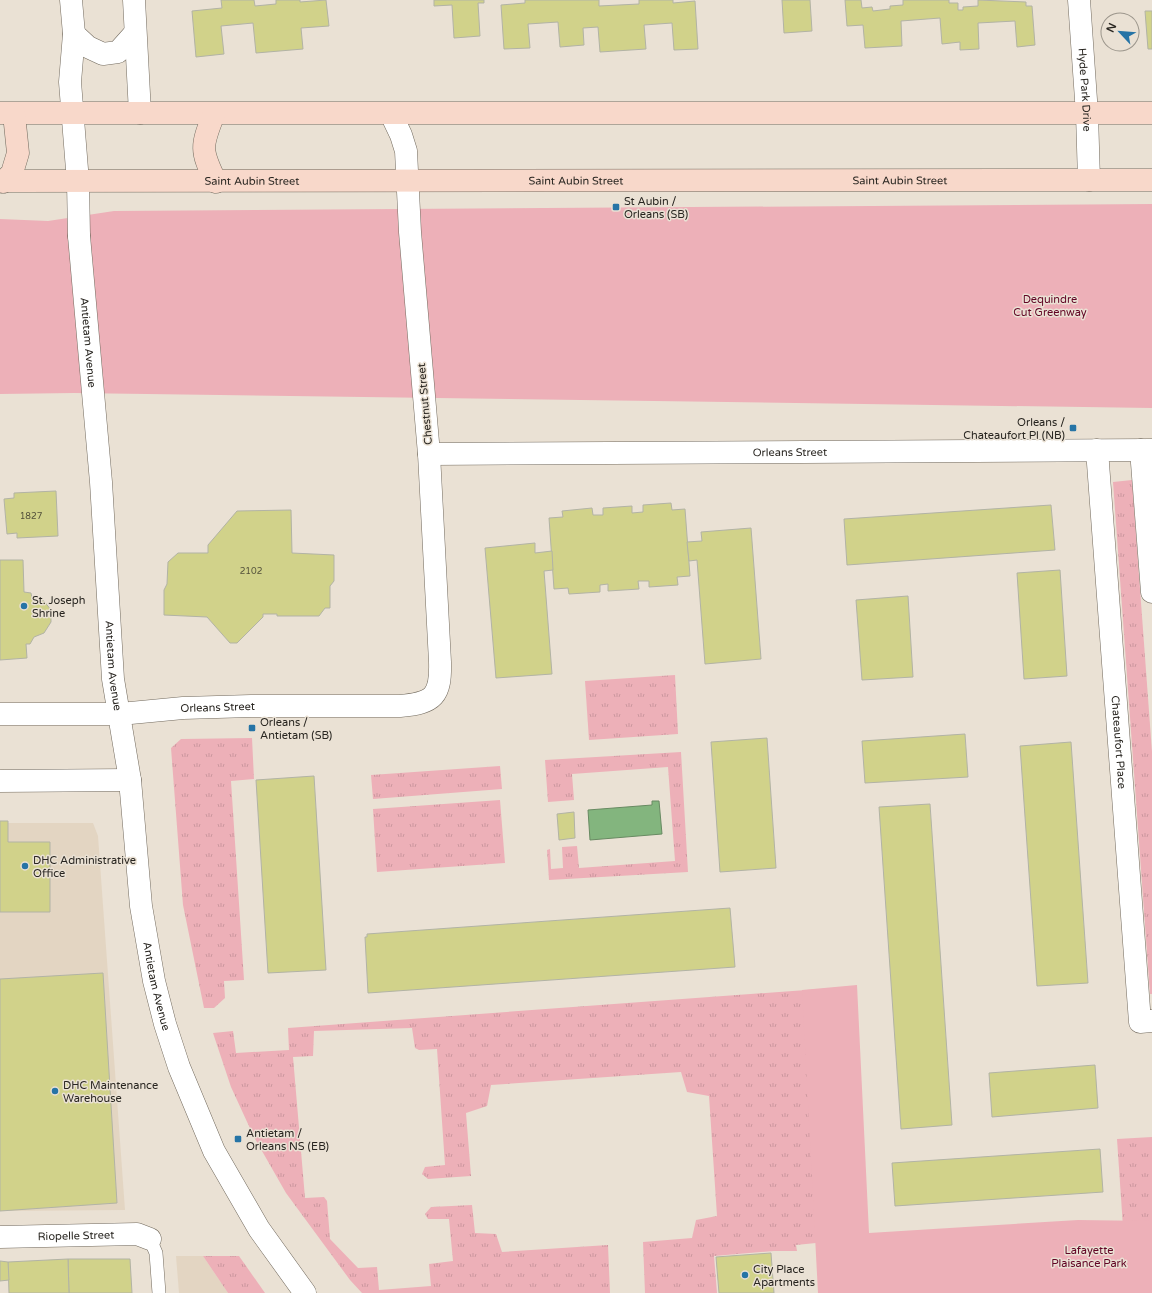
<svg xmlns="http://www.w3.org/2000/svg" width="1152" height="1293" font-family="'Varela Round',sans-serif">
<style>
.built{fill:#e3d5c2}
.grass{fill:url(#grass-tufts)}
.park{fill:#edb0b8}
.water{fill:#83b57e;stroke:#688a62}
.building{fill:#d1d28a;stroke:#b2b3a5}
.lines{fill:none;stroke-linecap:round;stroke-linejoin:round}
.service-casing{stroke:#726a5e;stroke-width:14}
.minor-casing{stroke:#726a5e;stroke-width:23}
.tertiary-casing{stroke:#726a5e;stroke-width:23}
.secondary-casing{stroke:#726a5e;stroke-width:23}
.service{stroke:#fff;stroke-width:13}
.minor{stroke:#fff;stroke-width:22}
.tertiary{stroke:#fff;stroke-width:22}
.secondary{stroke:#f8d8ca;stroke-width:22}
.poi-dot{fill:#2674a6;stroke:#eae1d4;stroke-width:1.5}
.labels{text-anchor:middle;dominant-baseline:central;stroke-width:3;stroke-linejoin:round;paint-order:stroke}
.number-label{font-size:9px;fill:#52503a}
.street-label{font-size:11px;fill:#282520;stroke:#eae1d4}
.poi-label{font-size:11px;fill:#282520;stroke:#eae1d4;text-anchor:start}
.park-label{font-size:11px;fill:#610424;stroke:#eae1d4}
</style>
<defs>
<pattern id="grass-tufts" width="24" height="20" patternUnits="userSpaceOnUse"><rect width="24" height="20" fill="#edb0b8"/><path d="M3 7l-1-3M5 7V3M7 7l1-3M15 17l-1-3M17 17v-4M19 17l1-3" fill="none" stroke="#cb979e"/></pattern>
</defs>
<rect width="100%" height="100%" fill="#eae1d4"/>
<g class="built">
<polygon points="0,823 93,823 98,836 125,1210 0,1211"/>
<polygon points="176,1256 203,1256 228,1293 179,1293"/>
</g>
<g class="grass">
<polygon points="1132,480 1152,752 1152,994 1150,994 1113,482"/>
<polygon points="675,675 678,734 589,740 585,681"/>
<polygon points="252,738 254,779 231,781 244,980 224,981 225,998 214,1008 204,1008 183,905 171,748 181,739"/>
<polygon points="681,752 688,872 549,880 547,850 550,849 551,869 563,868 562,847 577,846 579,868 675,861 668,767 572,774 574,800 548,802 545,760"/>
<polygon points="500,766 502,789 373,799 371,775"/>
<polygon points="500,800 505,863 377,872 373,809"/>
<polygon points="820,989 826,1242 796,1245 797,1251 774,1251 714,1256 717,1293 645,1293 643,1242 692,1238 696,1220 717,1216 709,1096 687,1092 681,1072 491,1085 487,1106 466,1113 471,1176 428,1179 422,1174 425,1167 445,1165 437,1049 419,1050 415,1048 412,1028 314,1031 313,1056 293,1057 305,1198 324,1197 327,1201 330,1239 358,1268 377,1267 379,1290 431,1286 429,1264 453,1261 449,1219 428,1219 425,1214 431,1207 472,1205 475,1233 496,1234 502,1252 608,1245 610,1293 362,1293 350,1280 286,1193 254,1137 231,1087 213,1033 233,1031 236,1053 289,1050 288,1028"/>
<polygon points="1152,1137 1152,1227 1123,1227 1117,1139"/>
<polygon points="203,1256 239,1256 265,1293 228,1293"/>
</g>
<g class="park">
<polygon points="1152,204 1152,408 74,393 0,394 0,219 48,221 114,211"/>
<polygon points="857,985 869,1233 1078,1220 1152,1221 1152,1293 818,1293 802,990"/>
</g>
<polygon class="water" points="652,801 659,801 662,834 590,840 588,810 652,805"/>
<g class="building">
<polygon points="221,0 254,0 255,6 276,4 276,0 300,0 300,2 326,0 329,26 301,28 303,49 256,53 253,23 221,26 224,54 196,57 192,11 222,8"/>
<polygon points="434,0 484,0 484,3 478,3 480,36 454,38 452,5 434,6"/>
<polygon points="525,0 599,0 599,6 639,4 639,0 673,0 673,3 695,1 698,49 674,50 672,23 644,25 646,49 600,52 598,27 583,28 584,45 560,47 558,22 528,24 530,48 504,49 501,5 525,3"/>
<polygon points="782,0 810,0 812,31 784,33"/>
<polygon points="845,0 861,0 862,8 872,7 873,11 890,9 890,6 903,5 903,0 949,0 949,3 958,3 958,10 963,10 963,7 978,6 978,0 1026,2 1026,6 1032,6 1035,45 1017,47 1015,21 978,23 979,49 960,50 960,42 942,44 940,18 901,21 902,46 865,48 863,25 847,26"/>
<polygon points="1145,11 1152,11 1152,49 1148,49"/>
<polygon points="56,491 58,536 17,538 17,533 7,534 4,499 14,498 14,493"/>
<polygon points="671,503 672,510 685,509 690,576 677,577 678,585 649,587 649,581 638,581 639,589 608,591 608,584 600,585 600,592 569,594 568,588 554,589 549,518 563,517 562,511 592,508 593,515 603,515 603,508 632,506 632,513 643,512 643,505"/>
<polygon points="1051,505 1055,550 847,565 844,519"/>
<polygon points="291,510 292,553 334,555 334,581 330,586 330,608 325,608 319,616 277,616 277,614 263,614 263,617 237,643 230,643 207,617 164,615 164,590 167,584 168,562 178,553 208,553 208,545 237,511"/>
<polygon points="751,528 761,659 705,664 697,560 689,561 687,542 702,541 701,532"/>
<polygon points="535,543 535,553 552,551 553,570 544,571 552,674 496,678 485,548"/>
<polygon points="0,560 23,560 24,592 31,593 32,598 44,601 51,610 51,622 44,633 34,637 30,644 26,644 27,658 0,660"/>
<polygon points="1060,570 1067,676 1024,679 1017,573"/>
<polygon points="908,596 913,677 862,680 856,600"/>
<polygon points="965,734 968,777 865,783 862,741"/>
<polygon points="767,738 776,868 720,872 711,742"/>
<polygon points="1071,742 1088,983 1037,986 1020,746"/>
<polygon points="314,776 326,970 268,973 256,780"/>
<polygon points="930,804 952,1125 901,1129 879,807"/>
<polygon points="574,812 575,838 559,840 557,814"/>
<polygon points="0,821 8,821 8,842 50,842 50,912 0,912"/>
<polygon points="730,908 735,967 368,993 365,937 367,937 367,934"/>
<polygon points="103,973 117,1203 0,1211 0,979"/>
<polygon points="1095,1065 1098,1108 992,1117 989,1073"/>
<polygon points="1100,1149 1103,1192 895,1206 892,1163"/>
<polygon points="771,1253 774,1293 719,1293 716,1257"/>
<polygon points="68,1259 130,1259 132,1293 69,1293"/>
<polygon points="68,1259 69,1293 9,1293 8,1262"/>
<polygon points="0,1261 8,1262 9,1280 0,1281"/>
</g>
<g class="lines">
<defs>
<polyline id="service" points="150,1239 156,1253 159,1293"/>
<g id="minor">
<path id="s1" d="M1079,0L1087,114L1089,180"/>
<polyline points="78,182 79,236"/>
<path id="s2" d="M1097,450L1140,1022L1152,1021"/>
<polyline points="1141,450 1152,592"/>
<path id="s3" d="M429,454L1152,450"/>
<path id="s4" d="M0,714H120L183,708L251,706H400C434,703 441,696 440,662L429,454L410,232L406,151L401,135L391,114"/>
<polyline points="0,781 130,780"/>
<path id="s5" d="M0,1237L137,1234L150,1239"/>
</g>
<g id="tertiary">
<polyline points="71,0 74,34 70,82 78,182"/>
<polyline points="134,0 140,113"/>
<polyline points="74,34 88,47 103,54 118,52 135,33"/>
<path id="s6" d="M79,236L101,482L113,679L130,780L141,906L154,981L165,1024L179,1067L214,1151L259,1229L305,1293"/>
</g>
<g id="secondary">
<polyline points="0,113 1152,113"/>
<path d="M214,114C201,146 200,150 216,182"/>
<path id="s7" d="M0,181L1152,180"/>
<polyline points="3,182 12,173 18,153 14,114"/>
</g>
</defs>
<use href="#service" class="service-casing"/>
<use href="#minor" class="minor-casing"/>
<use href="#tertiary" class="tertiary-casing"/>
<use href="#secondary" class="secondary-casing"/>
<use href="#service" class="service"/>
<use href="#minor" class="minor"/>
<use href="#tertiary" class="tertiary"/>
<use href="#secondary" class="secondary"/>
</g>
<g class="poi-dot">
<rect x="612" y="203" width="8" height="8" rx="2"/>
<rect x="1069" y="424" width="8" height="8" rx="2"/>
<circle cx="24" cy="606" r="4"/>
<rect x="248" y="724" width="8" height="8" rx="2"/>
<circle cx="25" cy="866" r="4"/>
<circle cx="55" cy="1091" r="4"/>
<rect x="234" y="1135" width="8" height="8" rx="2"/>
<circle cx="745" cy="1275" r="4"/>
</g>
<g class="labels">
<g class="number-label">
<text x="31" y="516">1827</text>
<text x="251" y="571">2102</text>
</g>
<g class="street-label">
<text stroke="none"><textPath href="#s1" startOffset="90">Hyde Park Drive</textPath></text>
<text stroke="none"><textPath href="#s7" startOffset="576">Saint Aubin Street</textPath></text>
<text stroke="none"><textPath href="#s7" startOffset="900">Saint Aubin Street</textPath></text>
<text stroke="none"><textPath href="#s7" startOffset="252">Saint Aubin Street</textPath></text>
<text stroke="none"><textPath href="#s6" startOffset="107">Antietam Avenue</textPath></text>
<text transform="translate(425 404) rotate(-95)">Chestnut Street</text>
<text stroke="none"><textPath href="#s3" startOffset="361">Orleans Street</textPath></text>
<text stroke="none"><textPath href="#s6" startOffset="431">Antietam Avenue</textPath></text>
<text stroke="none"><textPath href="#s4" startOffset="218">Orleans Street</textPath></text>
<text stroke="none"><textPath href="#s2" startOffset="293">Chateaufort Place</textPath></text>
<text stroke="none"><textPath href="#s6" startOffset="755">Antietam Avenue</textPath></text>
<text stroke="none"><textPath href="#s5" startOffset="76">Riopelle Street</textPath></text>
</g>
<g class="poi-label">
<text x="624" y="201">St Aubin /<tspan x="624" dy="13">Orleans (SB)</tspan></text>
<text x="1065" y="422" text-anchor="end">Orleans /<tspan x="1065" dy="13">Chateaufort Pl (NB)</tspan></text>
<text x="32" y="600">St. Joseph<tspan x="32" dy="13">Shrine</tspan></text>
<text x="260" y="722">Orleans /<tspan x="260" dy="13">Antietam (SB)</tspan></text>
<text x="33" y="860">DHC Administrative<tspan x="33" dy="13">Office</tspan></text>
<text x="63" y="1085">DHC Maintenance<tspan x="63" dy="13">Warehouse</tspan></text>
<text x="246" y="1133">Antietam /<tspan x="246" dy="13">Orleans NS (EB)</tspan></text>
<text x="753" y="1269">City Place<tspan x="753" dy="13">Apartments</tspan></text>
</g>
<g class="park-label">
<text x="1050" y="299">Dequindre<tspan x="1050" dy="13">Cut Greenway</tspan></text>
<text x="1089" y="1250">Lafayette<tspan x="1089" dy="13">Plaisance Park</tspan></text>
</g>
</g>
<g transform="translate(1120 32) rotate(296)"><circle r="19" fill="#eae1d4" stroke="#9c968c"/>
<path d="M0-3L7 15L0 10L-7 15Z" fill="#2674a6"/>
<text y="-6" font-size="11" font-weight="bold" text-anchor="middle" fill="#282520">N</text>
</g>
</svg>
